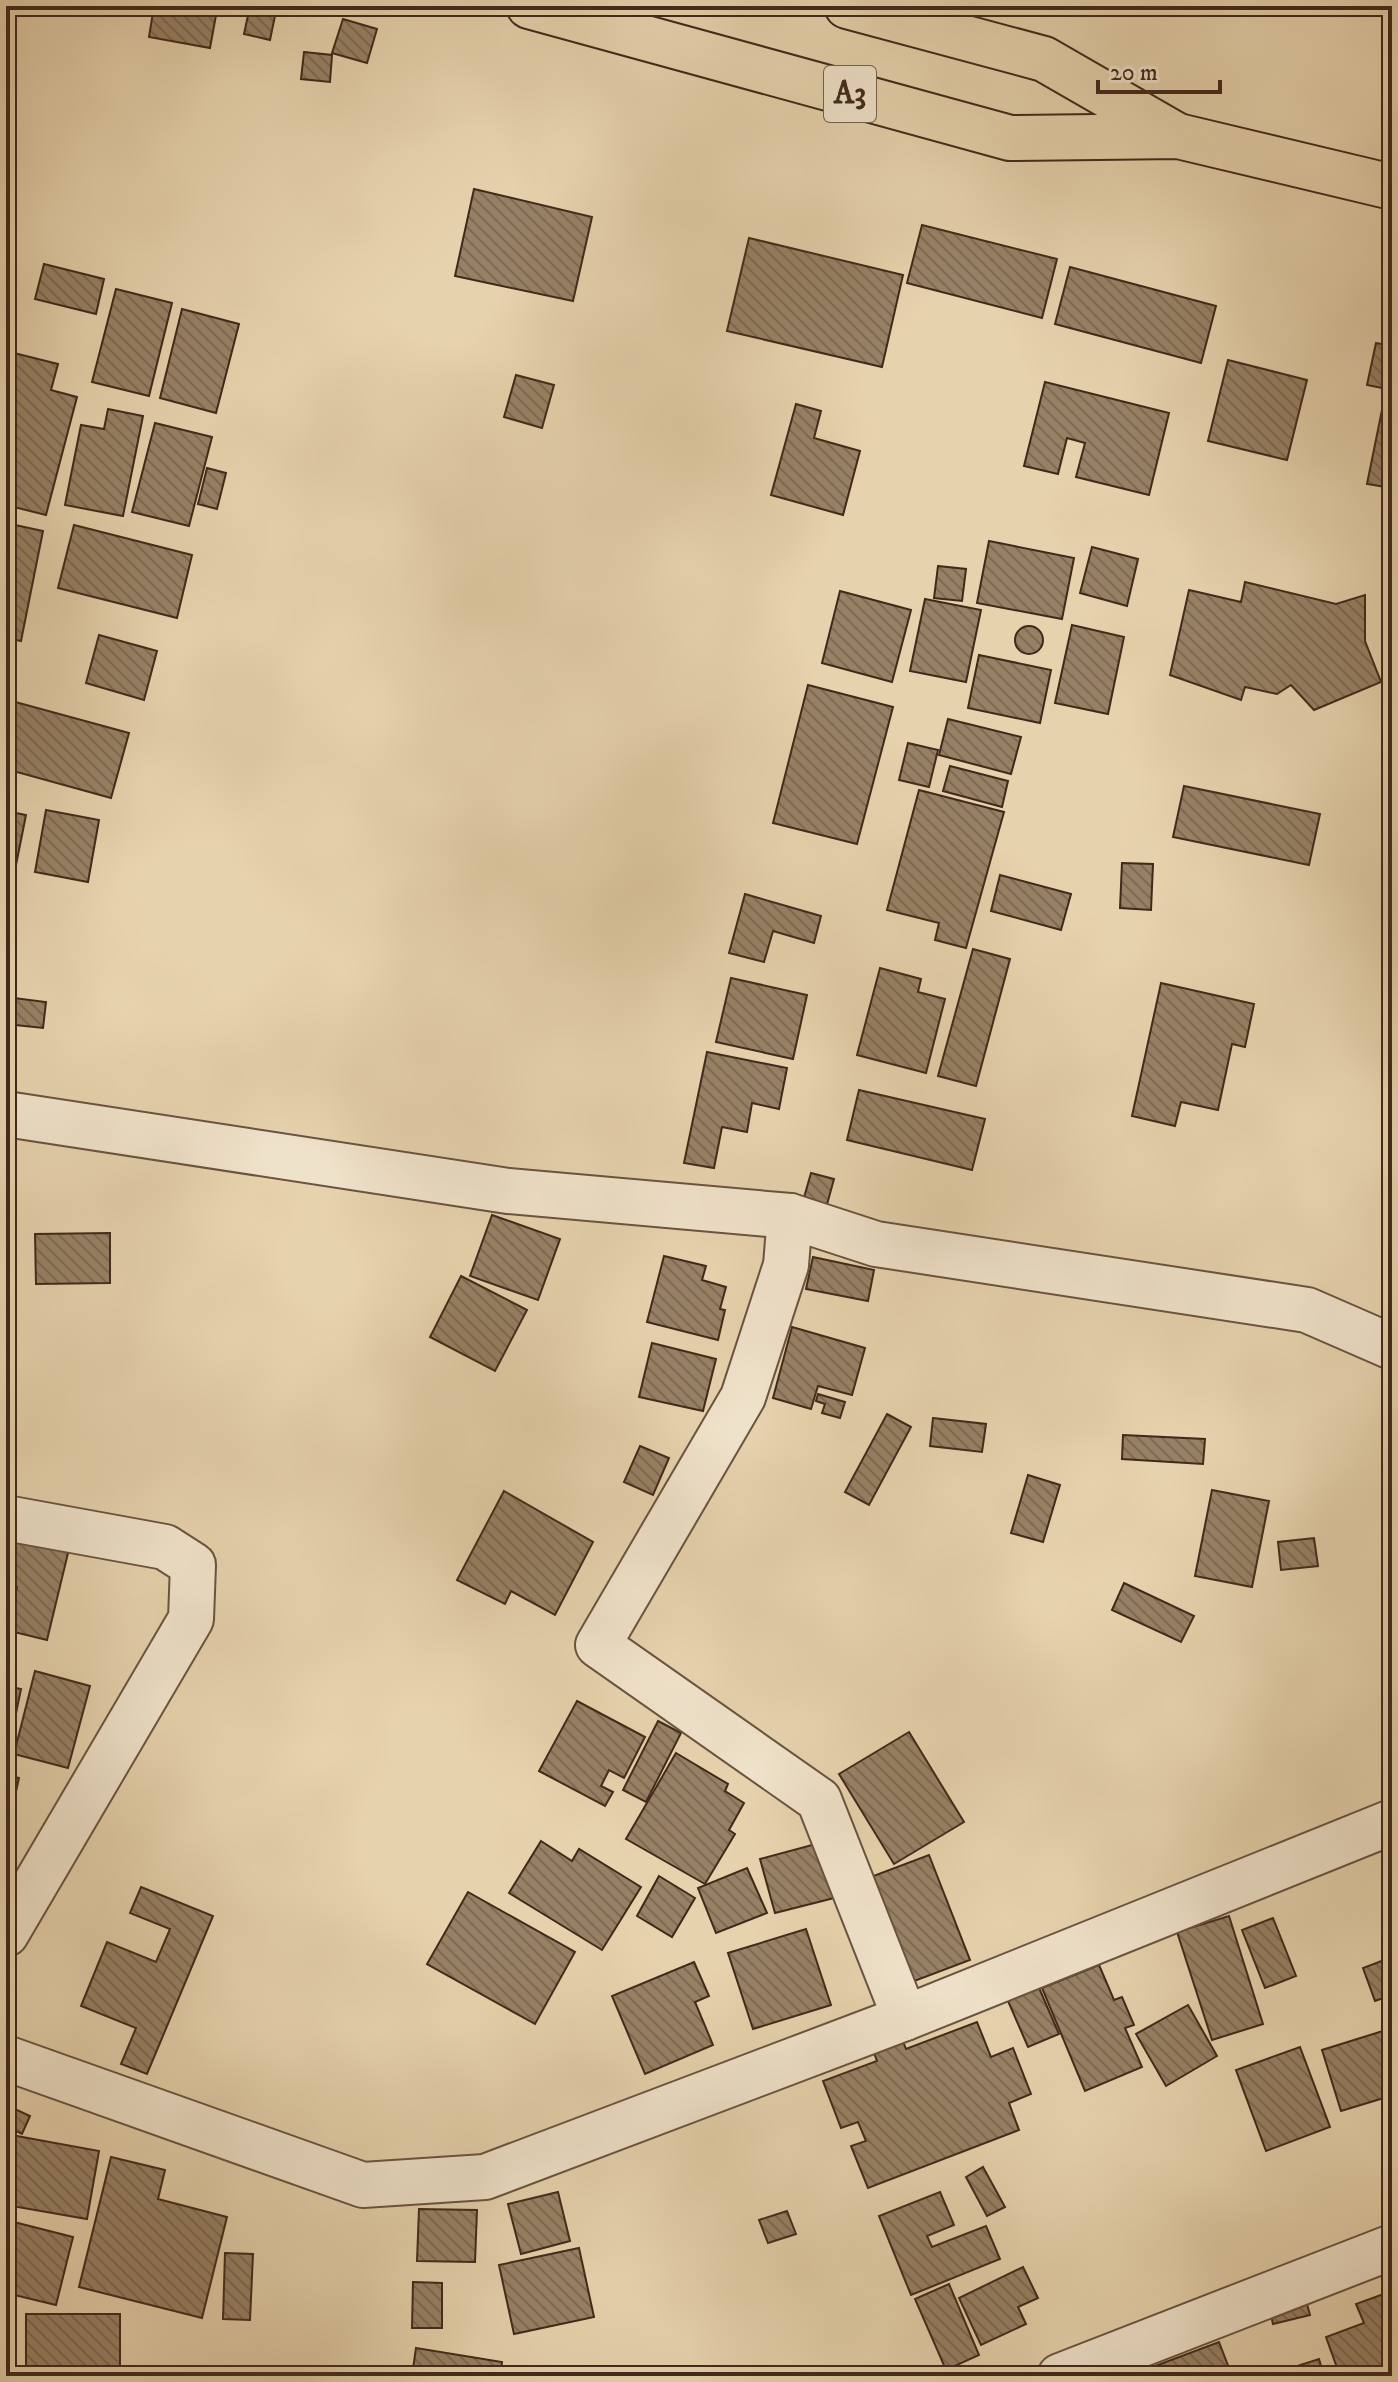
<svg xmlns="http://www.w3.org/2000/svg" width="1398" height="2382" font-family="'IM FELL DW Pica',serif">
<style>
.building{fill:url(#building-back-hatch);stroke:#41291a;stroke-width:2}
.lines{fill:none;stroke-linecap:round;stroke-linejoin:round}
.street-casing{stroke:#6a533f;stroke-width:48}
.highway-casing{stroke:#41291a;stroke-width:48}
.street{stroke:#efe2ca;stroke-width:44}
.highway{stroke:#e6d2ad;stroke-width:44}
.labels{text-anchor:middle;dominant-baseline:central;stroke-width:6;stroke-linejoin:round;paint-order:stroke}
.shield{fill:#efe2ca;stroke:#75604f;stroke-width:2}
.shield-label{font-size:32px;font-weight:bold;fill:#41291a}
</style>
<defs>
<pattern id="building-back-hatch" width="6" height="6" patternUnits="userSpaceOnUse" patternTransform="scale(2)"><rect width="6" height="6" fill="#978166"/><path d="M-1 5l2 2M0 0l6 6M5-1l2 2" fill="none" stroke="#7d6a53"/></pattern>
</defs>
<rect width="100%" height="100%" fill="#e6d2ad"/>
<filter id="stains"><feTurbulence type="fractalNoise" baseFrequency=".0025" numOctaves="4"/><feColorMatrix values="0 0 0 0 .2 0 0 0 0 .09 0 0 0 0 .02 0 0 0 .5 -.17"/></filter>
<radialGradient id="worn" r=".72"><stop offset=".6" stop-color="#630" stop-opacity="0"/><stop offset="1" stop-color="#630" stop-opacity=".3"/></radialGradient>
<g class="building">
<polygon points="154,6 216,15 210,48 149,37"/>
<polygon points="250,6 277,6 270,40 244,34"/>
<polygon points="343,19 377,29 367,63 332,53"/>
<polygon points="304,52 332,55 330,82 301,79"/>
<polygon points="474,189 592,217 573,301 455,276"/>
<polygon points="922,225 1057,259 1042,318 907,283"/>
<polygon points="749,238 903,275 882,367 727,331"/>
<polygon points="44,264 104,279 96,314 35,299"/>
<polygon points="1070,267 1216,306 1201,363 1055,324"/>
<polygon points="116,289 172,303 149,396 92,382"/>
<polygon points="182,309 239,324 216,413 160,398"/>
<polygon points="1376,343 1392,346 1392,390 1367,385"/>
<polygon points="10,352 58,364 51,390 77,397 46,515 6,505 6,368"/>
<polygon points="1228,360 1307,380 1287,460 1208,441"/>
<polygon points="516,375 554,385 542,428 504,417"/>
<polygon points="1045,382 1169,413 1149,495 1076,477 1085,443 1067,438 1058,474 1024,466"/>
<polygon points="796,404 821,411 814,438 860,451 843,515 771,495"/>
<polygon points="108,409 143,416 123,516 65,505 81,425 104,429"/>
<polygon points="1382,410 1392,412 1392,488 1367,484"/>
<polygon points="155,423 212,437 189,526 132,512"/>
<polygon points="207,468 226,473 217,509 198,504"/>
<polygon points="6,523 43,531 21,641 6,638"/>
<polygon points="74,525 192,555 177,618 58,588"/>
<polygon points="989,541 1074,558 1062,619 977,603"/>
<polygon points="1092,547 1138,559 1127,606 1080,593"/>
<polygon points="938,566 966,569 962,601 934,598"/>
<polygon points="1245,582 1336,604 1365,595 1365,641 1381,682 1314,710 1291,685 1277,694 1245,687 1241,700 1170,675 1189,590 1241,602"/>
<polygon points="840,591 911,610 892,682 822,663"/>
<polygon points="925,599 981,610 966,682 910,671"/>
<polygon points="1072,625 1124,637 1108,714 1055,703"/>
<circle cx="1029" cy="640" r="14"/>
<polygon points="99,635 157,651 144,700 86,683"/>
<polygon points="979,655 1051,670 1040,723 968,708"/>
<polygon points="808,685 893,707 857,844 773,823"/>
<polygon points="8,700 129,733 111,798 6,769"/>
<polygon points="948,719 1021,737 1011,774 939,755"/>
<polygon points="908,743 938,750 929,787 899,780"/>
<polygon points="950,766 1008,781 1002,807 943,791"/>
<polygon points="1184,786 1320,814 1309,865 1173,837"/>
<polygon points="919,790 1004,812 966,948 935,940 939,923 887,910"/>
<polygon points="46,810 99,820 88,882 35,872"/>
<polygon points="6,811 26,815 9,900 6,899"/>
<polygon points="1122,863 1153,864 1151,910 1120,908"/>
<polygon points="1000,875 1071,894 1061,930 991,911"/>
<polygon points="745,894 821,916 814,943 773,931 764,962 729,953"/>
<polygon points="973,949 1010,959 976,1086 938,1076"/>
<polygon points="880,968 921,979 918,992 945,999 926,1073 857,1055"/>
<polygon points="731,978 807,995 793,1059 716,1042"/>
<polygon points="1161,983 1254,1004 1245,1047 1232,1044 1218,1110 1181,1102 1175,1126 1132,1116"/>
<polygon points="6,997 46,1002 43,1028 6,1024"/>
<polygon points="707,1052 787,1068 779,1109 752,1103 747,1132 722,1127 714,1168 684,1163"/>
<polygon points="859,1090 985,1119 972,1170 847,1140"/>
<polygon points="811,1173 834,1179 826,1208 803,1201"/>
<polygon points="492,1215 560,1239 538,1300 470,1276"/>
<polygon points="110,1233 110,1283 36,1284 35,1234"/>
<polygon points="664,1256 706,1266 702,1280 726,1287 720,1309 725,1310 718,1340 647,1322"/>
<polygon points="813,1257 874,1270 868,1301 806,1289"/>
<polygon points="461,1276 527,1310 495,1371 430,1337"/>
<polygon points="792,1327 865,1348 852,1395 818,1386 811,1409 773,1398"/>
<polygon points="652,1343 716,1359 703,1411 639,1397"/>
<polygon points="818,1394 845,1402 840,1418 822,1413 825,1404 816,1401"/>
<polygon points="887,1414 911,1427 869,1505 845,1492"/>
<polygon points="933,1418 986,1424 982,1452 930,1446"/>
<polygon points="1123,1435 1205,1439 1203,1464 1122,1459"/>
<polygon points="640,1446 669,1458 653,1495 624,1482"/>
<polygon points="1028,1475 1060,1485 1043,1542 1011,1533"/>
<polygon points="1212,1490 1269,1501 1252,1587 1195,1576"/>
<polygon points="504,1491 593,1542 555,1615 511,1591 505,1604 457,1580"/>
<polygon points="6,1533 69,1549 47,1640 6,1630 17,1587 6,1584"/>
<polygon points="1314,1538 1318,1566 1281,1570 1278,1542"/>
<polygon points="1124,1583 1194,1616 1181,1642 1112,1610"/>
<polygon points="35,1671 90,1686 68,1768 14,1754"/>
<polygon points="6,1686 21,1689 7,1757 6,1756"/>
<polygon points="577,1701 645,1737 624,1778 609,1770 601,1786 613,1792 605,1806 539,1771"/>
<polygon points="658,1721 681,1733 646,1802 623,1790"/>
<polygon points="909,1732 964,1822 894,1864 839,1774"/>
<polygon points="676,1753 728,1784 725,1791 744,1803 729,1830 735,1834 705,1884 626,1839"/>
<polygon points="6,1775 19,1778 9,1823 6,1822"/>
<polygon points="541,1841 572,1861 579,1849 641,1887 602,1950 509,1893"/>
<polygon points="827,1841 842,1896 775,1913 760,1859"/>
<polygon points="929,1855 970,1960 909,1983 868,1878"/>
<polygon points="747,1868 767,1913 716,1933 698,1888"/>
<polygon points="659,1876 695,1898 672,1937 637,1916"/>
<polygon points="141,1887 213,1916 147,2074 121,2064 136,2028 81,2006 107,1942 156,1962 170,1929 130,1913"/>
<polygon points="468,1892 575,1952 535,2024 427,1964"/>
<polygon points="1229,1916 1263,2024 1212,2040 1177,1932"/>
<polygon points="1273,1918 1296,1976 1265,1988 1242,1930"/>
<polygon points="806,1929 831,2005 753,2029 728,1953"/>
<polygon points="1392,1957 1392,1995 1375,2001 1363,1968"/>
<polygon points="694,1962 709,1996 695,2002 713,2045 645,2074 612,1996"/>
<polygon points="1099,1965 1114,2000 1122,1997 1134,2025 1125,2028 1142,2067 1085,2091 1042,1988"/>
<polygon points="1036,1981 1059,2034 1028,2047 1005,1994"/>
<polygon points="1188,2005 1217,2056 1166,2086 1136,2034"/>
<polygon points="977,2022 991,2057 1013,2048 1031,2094 1009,2103 1019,2130 868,2188 851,2146 866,2141 858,2122 841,2128 823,2081 877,2061 873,2050 902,2039 906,2049"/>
<polygon points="1386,2030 1392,2048 1392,2081 1383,2084 1387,2097 1341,2111 1322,2050"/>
<polygon points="1300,2047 1330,2127 1266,2151 1236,2070"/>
<polygon points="6,2105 30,2116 22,2134 6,2126"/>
<polygon points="6,2134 99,2151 87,2219 6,2205"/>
<polygon points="111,2157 165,2170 158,2199 227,2217 202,2318 79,2287"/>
<polygon points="983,2167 1005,2207 987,2216 966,2177"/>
<polygon points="558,2192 570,2241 521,2254 508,2204"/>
<polygon points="940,2192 954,2225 927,2236 932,2247 986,2226 1000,2259 911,2295 879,2216"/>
<polygon points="419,2209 477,2210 475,2262 417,2261"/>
<polygon points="787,2211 796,2234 768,2243 759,2220"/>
<polygon points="6,2220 73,2237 56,2305 6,2293"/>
<polygon points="579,2248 594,2317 514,2334 499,2265"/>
<polygon points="225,2253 253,2254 250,2320 223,2319"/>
<polygon points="1023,2267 1038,2298 1018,2307 1026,2324 981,2345 959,2298"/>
<polygon points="413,2282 442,2283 442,2328 412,2328"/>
<polygon points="949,2284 979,2355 946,2370 915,2299"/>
<polygon points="1392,2291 1392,2376 1340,2376 1326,2337 1364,2323 1356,2304"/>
<polygon points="1304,2293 1310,2315 1273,2324 1268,2303"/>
<rect x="26" y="2314" width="94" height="62"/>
<polygon points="1219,2342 1232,2376 1150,2376 1147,2369"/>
<polygon points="416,2348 502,2362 500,2376 412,2376"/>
<polygon points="1319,2359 1324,2376 1269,2375"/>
</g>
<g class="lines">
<defs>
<g id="street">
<polyline points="6,1114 508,1191 790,1216 876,1244 1307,1310 1392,1347"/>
<polyline points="790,1216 786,1265 743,1397 598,1645 819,1800 905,2018"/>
<polyline points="6,1518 165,1547 193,1565 191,1619 6,1934"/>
<polyline points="6,2058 363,2185 485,2177 905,2018 1392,1822"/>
<polyline points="1060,2376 1392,2247"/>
</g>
<g id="highway">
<polyline points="529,6 1010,138 1178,136 1392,187"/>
<polyline points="847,6 1044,59 1176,135"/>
</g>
</defs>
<use href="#street" class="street-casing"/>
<use href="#highway" class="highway-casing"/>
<use href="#street" class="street"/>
<use href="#highway" class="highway"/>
</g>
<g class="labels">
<rect class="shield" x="824" y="66" width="52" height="56" rx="6"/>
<g class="shield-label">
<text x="850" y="94">A3</text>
</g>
</g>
<rect width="1398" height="2382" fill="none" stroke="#e6d2ad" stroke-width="32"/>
<rect x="8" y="8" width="1382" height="2366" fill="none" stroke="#41291a" stroke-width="4"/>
<rect x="16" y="16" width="1366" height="2350" fill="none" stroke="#41291a" stroke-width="2"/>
<path d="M1098 80v12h122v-12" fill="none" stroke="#41291a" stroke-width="4"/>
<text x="1110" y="80" font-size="24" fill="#41291a" stroke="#efe2ca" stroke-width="6" paint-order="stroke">20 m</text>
<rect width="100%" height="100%" filter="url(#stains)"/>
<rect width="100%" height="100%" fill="url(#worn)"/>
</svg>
